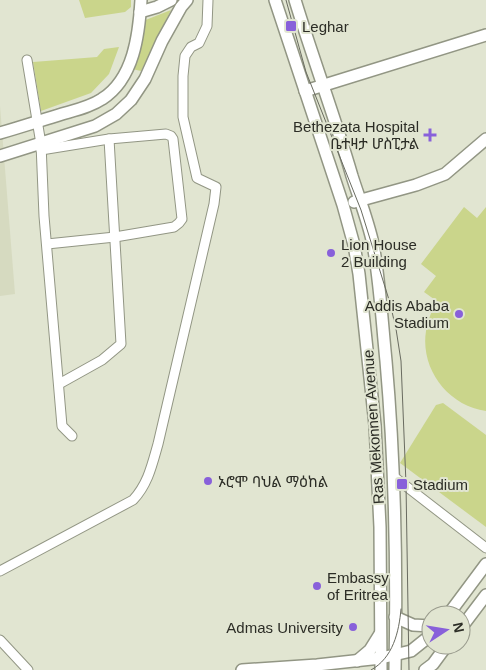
<svg xmlns="http://www.w3.org/2000/svg" width="486" height="670" font-family="Arial,'Noto Sans Ethiopic',sans-serif">
<style>
.built{fill:#d6dac0}
.green{fill:#cad58b}
.lines{fill:none;stroke-linecap:round;stroke-linejoin:round}
.minor-casing{stroke:#929684;stroke-width:11}
.major-casing{stroke:#929684;stroke-width:14}
.minor{stroke:#fff;stroke-width:9}
.major{stroke:#fff;stroke-width:11}
.tram{stroke:#696b60;stroke-width:1}
.poi-dot{fill:#8860da;stroke:#e1e5d1;stroke-width:2}
.labels{text-anchor:middle;dominant-baseline:central;stroke-width:4;stroke-linejoin:round;paint-order:stroke}
.poi-label{font-size:15px;fill:#2c2d26;stroke:#e1e5d1;text-anchor:start}
.street-label{font-size:15px;fill:#2c2d26;stroke:#e1e5d1}
</style>
<rect width="100%" height="100%" fill="#e1e5d1"/>
<polygon class="built" points="0,106 15,294 0,296"/>
<g class="green">
<polygon points="79,0 131,0 131,7 125,12 85,18"/>
<polygon points="171,10 141,71 132,69 143,21"/>
<polygon points="119,47 109,74 91,93 41,111 33,62 97,57 104,49"/>
<path d="M464,207L477,218L486,207V411C448,406 420,369 426,331C428,321 431,310 438,302L424,292L436,276L421,264Z"/>
<polygon points="443,403 486,435 486,527 400,463 436,405"/>
</g>
<g class="lines">
<defs>
<g id="minor">
<polyline points="27,60 41,144 44,216 62,426 72,436"/>
<polyline points="41,150 109,139 166,134 171,136 173,139 182,219 179,223 174,227 115,237 47,244"/>
<polyline points="59,384 102,360 121,344 109,139"/>
<polyline points="393,476 486,548"/>
<path d="M0,571L133,500C148,484 152,465 158,444L214,204L216,187L197,178L183,117V76L185,56L191,47L199,43L207,26L208,0"/>
<polyline points="0,640 28,670"/>
</g>
<g id="major">
<polyline points="275,0 343,205 354,245 359,274 375,425 380,527 381,670"/>
<path d="M295,0C313,59 335,117 352,176C359,198 368,221 373,244C380,283 382,322 386,361C395,463 397,567 395,670"/>
<polyline points="140,12 157,7 171,0"/>
<polyline points="305,91 486,35"/>
<path d="M0,133C21,127 42,120 62,114C76,110 90,107 102,99C134,79 139,34 141,0"/>
<polyline points="0,156 95,126 116,114 131,100 145,79 162,41 181,7 187,0"/>
<polyline points="354,202 416,185 445,174 486,139"/>
<polyline points="448,615 486,564"/>
<polyline points="395,617 413,625 431,626"/>
<polyline points="461,628 486,595"/>
<polyline points="357,661 370,650 380,634"/>
<polyline points="242,670 317,665 381,658 411,651 431,635"/>
<polyline points="425,670 433,664 447,645"/>
</g>
</defs>
<use href="#minor" class="minor-casing"/>
<use href="#major" class="major-casing"/>
<use href="#minor" class="minor"/>
<use href="#major" class="major"/>
<g class="tram">
<polyline points="286,0 306,72 361,210 390,303 396,329 401,361 406,484 409,670"/>
<path d="M371,670C393,658 399,632 401,609"/>
</g>
</g>
<g class="poi-dot">
<rect x="285" y="20" width="12" height="12" rx="2.5"/>
<path d="M427.5 127.5h5v5h5v5h-5v5h-5v-5h-5v-5h5z"/>
<circle cx="331" cy="253" r="5"/>
<circle cx="459" cy="314" r="5"/>
<circle cx="208" cy="481" r="5"/>
<rect x="396" y="478" width="12" height="12" rx="2.5"/>
<circle cx="317" cy="586" r="5"/>
<circle cx="353" cy="627" r="5"/>
</g>
<g class="labels">
<g class="poi-label">
<text x="302" y="26">Leghar</text>
<text x="419" y="126" text-anchor="end">Bethezata Hospital<tspan x="419" dy="17">ቤተዛታ ሆስፒታል</tspan></text>
<text x="341" y="244">Lion House<tspan x="341" dy="17">2 Building</tspan></text>
<text x="449" y="305" text-anchor="end">Addis Ababa<tspan x="449" dy="17">Stadium</tspan></text>
<text x="218" y="481">ኦሮሞ ባህል ማዕከል</text>
<text x="413" y="484">Stadium</text>
<text x="327" y="577">Embassy<tspan x="327" dy="17">of Eritrea</tspan></text>
<text x="343" y="627" text-anchor="end">Admas University</text>
</g>
<g class="street-label">
<text transform="translate(373 427) rotate(-94)">Ras Mekonnen Avenue</text>
</g>
</g>
<g transform="translate(446 630) rotate(78)"><circle r="24" fill="#e1e5d1" stroke="#999b8d"/>
<path d="M0-4L9 19L0 12L-9 19Z" fill="#8860da"/>
<text y="-8" font-size="14" font-weight="bold" text-anchor="middle" fill="#2c2d26">N</text>
</g>
</svg>
